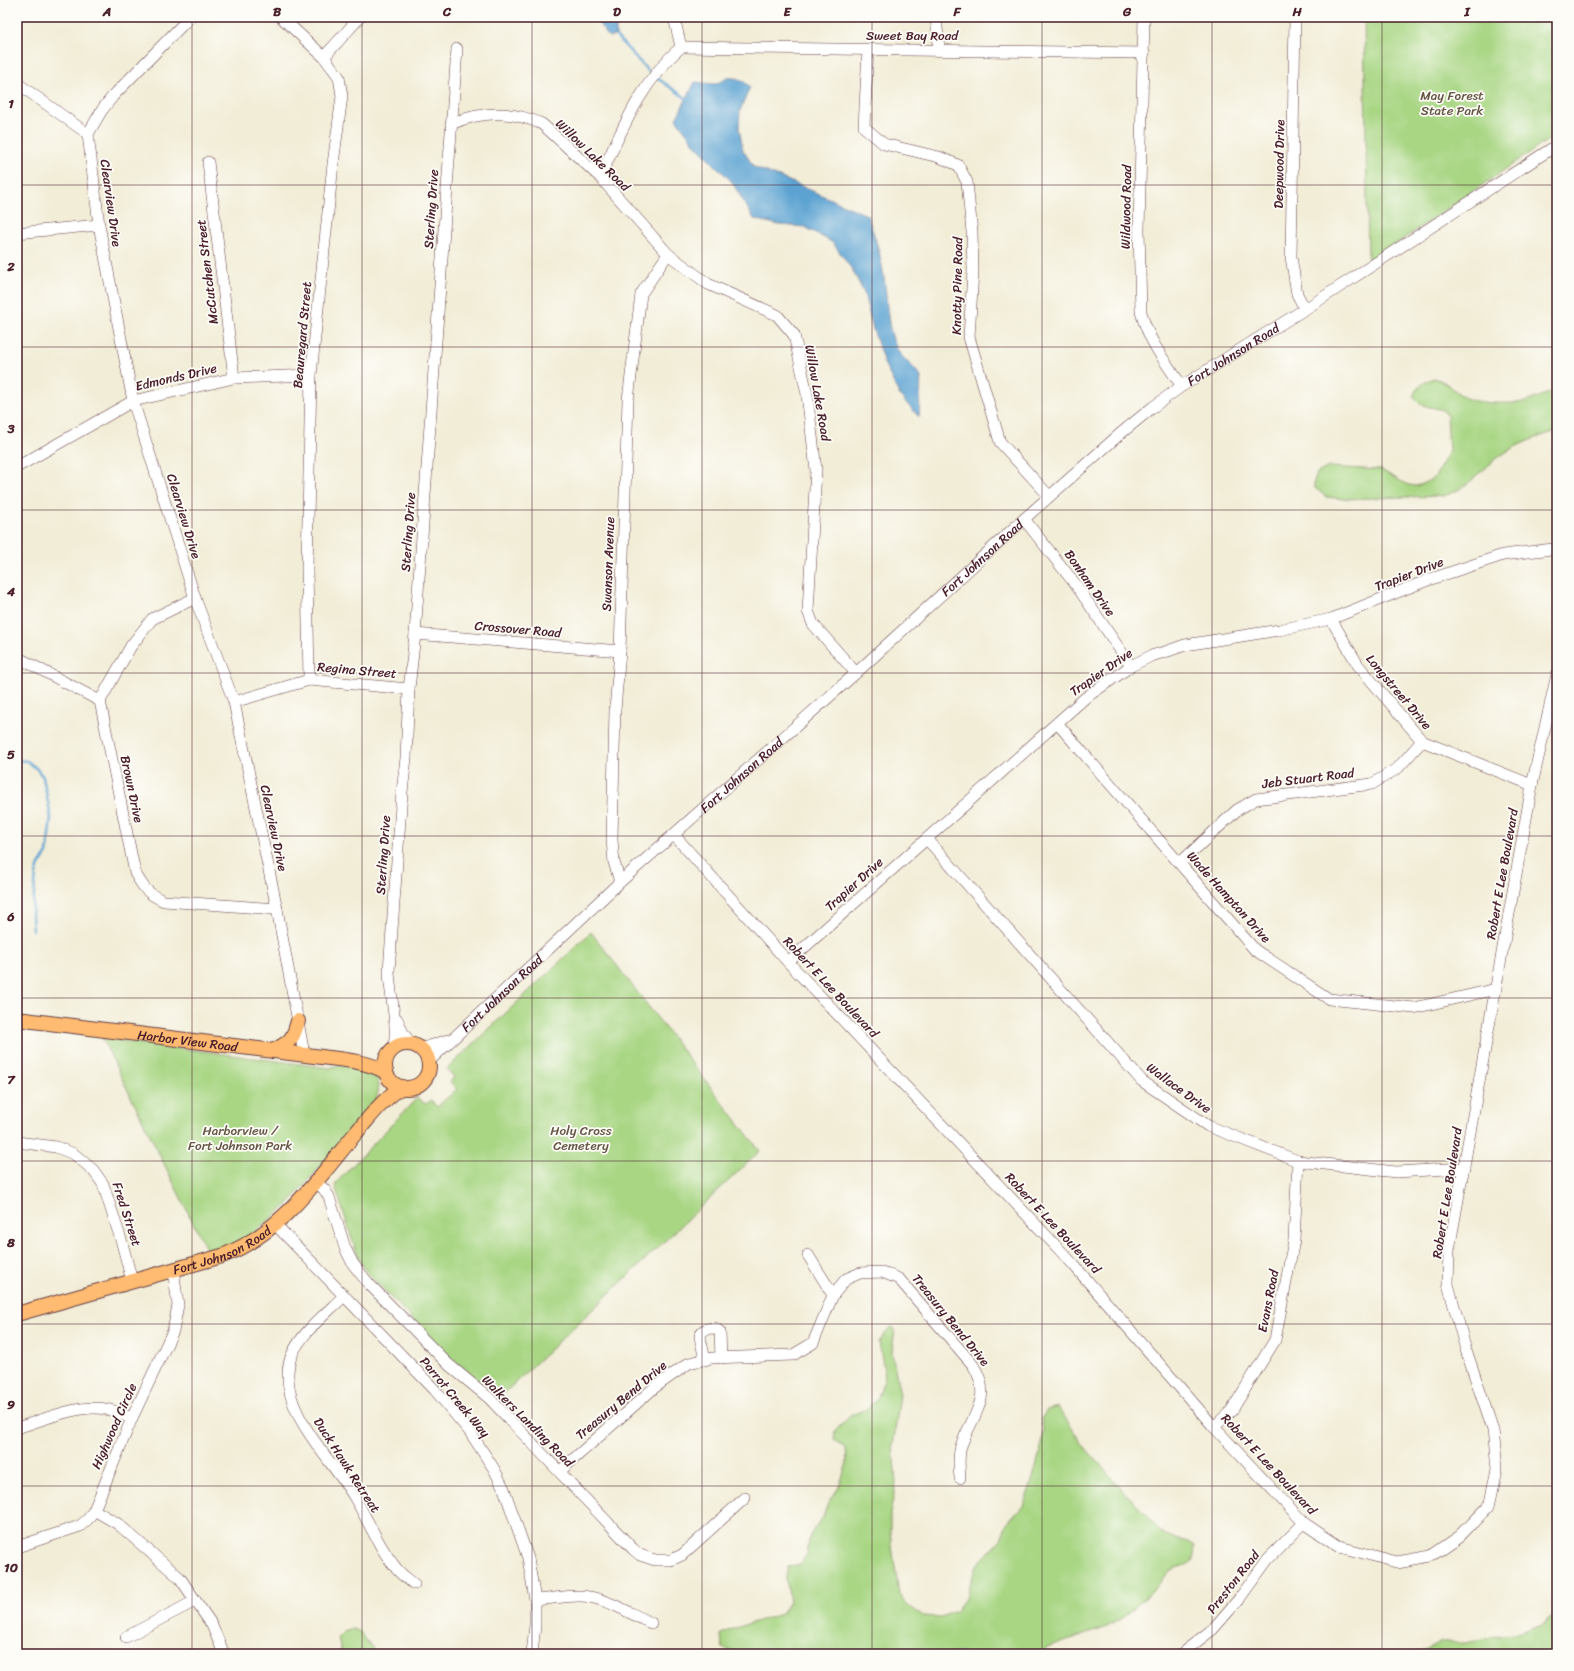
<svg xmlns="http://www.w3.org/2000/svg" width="1574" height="1671" font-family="Sriracha,sans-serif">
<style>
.green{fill:#a8d683;stroke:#797a57}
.water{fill:#5ca3d2;stroke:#53617e}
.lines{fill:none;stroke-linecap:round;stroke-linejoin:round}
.stream{stroke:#5ca3d2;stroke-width:2.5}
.minor-casing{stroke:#633e45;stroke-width:12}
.major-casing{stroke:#633e45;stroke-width:16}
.minor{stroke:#fff;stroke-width:11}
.major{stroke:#febb71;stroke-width:14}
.grid{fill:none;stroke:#4a1f2b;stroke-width:1;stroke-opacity:0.55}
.labels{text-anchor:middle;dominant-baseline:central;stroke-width:3.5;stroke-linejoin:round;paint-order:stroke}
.street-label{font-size:13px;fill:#4a1f2b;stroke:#fdfcf7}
.park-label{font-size:13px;fill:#665645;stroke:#fdfcf7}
.neatline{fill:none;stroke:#4a1f2b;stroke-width:1.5}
.grid-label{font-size:13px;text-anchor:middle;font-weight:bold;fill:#4a1f2b}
</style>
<rect width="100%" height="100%" fill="#fdfcf7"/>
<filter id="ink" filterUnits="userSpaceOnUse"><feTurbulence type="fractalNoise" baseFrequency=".025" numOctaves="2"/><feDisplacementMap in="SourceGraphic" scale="8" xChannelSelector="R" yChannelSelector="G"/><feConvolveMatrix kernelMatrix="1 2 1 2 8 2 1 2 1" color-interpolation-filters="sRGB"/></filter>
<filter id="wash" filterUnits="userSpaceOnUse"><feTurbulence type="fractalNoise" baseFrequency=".012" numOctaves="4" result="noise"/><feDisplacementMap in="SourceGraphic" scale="16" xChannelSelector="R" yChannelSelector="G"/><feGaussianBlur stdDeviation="0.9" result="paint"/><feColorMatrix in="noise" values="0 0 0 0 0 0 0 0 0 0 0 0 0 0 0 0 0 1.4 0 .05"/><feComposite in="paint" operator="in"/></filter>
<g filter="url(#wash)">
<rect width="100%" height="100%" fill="#f2edd7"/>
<g class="green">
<polygon points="1364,17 1557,17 1557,134 1368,263"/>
<path d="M1434,378C1448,382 1453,390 1464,397C1475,404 1513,404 1525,402C1536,399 1546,393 1557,391V431C1538,437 1519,443 1503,454C1482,468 1467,491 1442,496L1344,499L1326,497L1314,487V481L1317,473L1329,467L1381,470L1408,485L1416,486L1423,484L1435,477L1449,451L1447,416L1443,410C1431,407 1419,407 1413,396C1418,386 1424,382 1434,378Z"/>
<polygon points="591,932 760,1151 500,1397 447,1355 368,1274 361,1263 355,1248 335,1186 336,1183 417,1098 426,1104 431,1100 437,1107 457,1089 450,1082 454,1077 447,1069"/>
<path d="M102,1038L330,1068C338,1064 345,1066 354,1067C379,1071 384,1081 374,1104L289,1203L253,1234L230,1246L208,1253Z"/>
<path d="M892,1326L895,1329L892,1352L900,1395L893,1446L896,1484L890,1514V1532L899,1595L907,1604L922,1616L941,1617L956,1611L966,1597L976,1566L1001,1539L1006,1525L1023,1506L1031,1485L1042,1444L1043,1429L1041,1419L1047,1410L1058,1407L1083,1445L1124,1492L1144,1511L1159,1531L1170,1538L1189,1542L1195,1546C1194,1572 1185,1560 1171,1572C1150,1591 1137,1610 1112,1624C1089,1637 1059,1638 1038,1654H733V1652L722,1648L721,1634L732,1629L781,1614L790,1602L786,1578L788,1567L800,1564L807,1554L810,1535L823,1517L828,1503L839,1487L847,1463L846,1448L834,1440L835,1431L851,1415L867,1409L878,1397L885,1376L879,1342L886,1332Z"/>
<polygon points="1557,1613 1557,1654 1394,1654 1422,1652 1440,1642 1466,1642 1496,1636 1521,1633 1542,1625"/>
<polygon points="354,1629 360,1632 377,1654 342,1654 338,1639 343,1632"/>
</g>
<g class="water">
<polygon points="594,17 611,17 616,25 616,36 609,37 607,35"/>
<path d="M728,78C738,77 742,80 750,87L740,111L739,127L743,150L754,167L794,183L867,215C874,233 880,252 883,271C888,296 885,325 897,349C903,360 914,366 921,377L919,417L900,396L884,363L873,329L864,293L853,271L833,243L805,227L779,225L754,219L732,182L697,147L676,119L695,82L715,84Z"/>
</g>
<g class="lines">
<g class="stream">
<polyline points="616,36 651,74"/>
<polyline points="657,78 686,98"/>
<polyline points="17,760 27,761 36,768 43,777 51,817 47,853 39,865 36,874 32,915 33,930"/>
<polyline points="958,1654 961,1654"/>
</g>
</g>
</g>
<g filter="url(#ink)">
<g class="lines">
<defs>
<g id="minor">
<polyline points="190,17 113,96 102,110 88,134 99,225 133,401 195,598 234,702 277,909 304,1054"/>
<polyline points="281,17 324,57 339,77 342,96 333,164 311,375 307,568 309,680"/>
<polyline points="674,17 681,47"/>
<polyline points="936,17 939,49"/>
<path d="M1144,17L1139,230L1141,312C1148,340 1165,362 1182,386"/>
<polyline points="1295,17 1291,257 1297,294 1305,309"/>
<polyline points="681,47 1144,53"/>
<polyline points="868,49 864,127 884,144 939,157 958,165 967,182 972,232 973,271 969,337 1000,442 1049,496"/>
<polyline points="324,57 360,17"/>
<polyline points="17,83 88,134"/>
<path d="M451,124C482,111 511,110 542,124L600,177L668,254L708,284L777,315L794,335L807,394L816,470L808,611L813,624L856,673"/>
<polyline points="208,162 234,378"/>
<path d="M600,177C622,130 641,82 681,47"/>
<polyline points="17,233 99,225"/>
<polyline points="17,467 133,401 234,378 311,375"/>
<polyline points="1024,519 1076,585 1131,666"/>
<path d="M195,598L152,619L131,646L100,701L135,873C144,889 148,894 164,901L277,909"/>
<polyline points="1331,619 1358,665 1422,741 1532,785"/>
<polyline points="415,634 620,651"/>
<polyline points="17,657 100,701"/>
<polyline points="234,702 309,680 409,689"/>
<polyline points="1057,723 1255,950 1329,999 1414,1008 1496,989"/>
<polyline points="674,835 788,962 1072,1263 1214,1427 1304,1523 1340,1547 1397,1562 1431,1556 1460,1536 1489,1506 1497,1469 1493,1430 1466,1350 1448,1284 1449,1250 1532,785 1557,674"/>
<polyline points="927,839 1142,1081 1208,1126 1298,1161 1396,1172 1464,1168"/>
<polyline points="1180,863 1237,810 1256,799 1372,784 1398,768 1422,741"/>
<polyline points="620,882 614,862 612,840 615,710 620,651 628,400 641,294 668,254"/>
<polyline points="788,962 1085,698 1131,666 1151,656 1168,651 1185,645 1279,630 1331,619 1428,580 1503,555 1553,549 1557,550"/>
<polyline points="397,1019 403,1033 411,1044"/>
<path d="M394,1048C398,1022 390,997 389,971L402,792L406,758L409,689L415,634L457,49"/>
<polyline points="421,1049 448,1040"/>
<path id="s1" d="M428,1062L620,882L856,673L1024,519L1120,434L1153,407L1182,386L1313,304L1557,145"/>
<polyline points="17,1142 56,1147 74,1154 93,1170 103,1184 122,1243 132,1281"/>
<polyline points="315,1182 324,1189 329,1197 345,1248 353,1264 368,1283 449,1365 489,1398 633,1549 640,1555 655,1560 671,1560 682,1555 745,1498"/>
<polyline points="275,1224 434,1389 470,1432 494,1469 504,1489 528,1558 535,1600 535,1625 532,1654"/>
<polyline points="808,1255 833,1295"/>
<path d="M344,1296C326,1314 294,1338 289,1364C280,1412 330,1457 353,1495C368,1519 378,1547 396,1568C401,1575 408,1579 414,1584"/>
<path d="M705,1360L700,1337C701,1329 708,1328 715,1328L720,1332L721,1358"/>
<polyline points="1214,1427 1232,1410 1275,1340 1294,1240 1298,1161"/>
<path d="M17,1428C43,1420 78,1404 105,1409C114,1410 123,1415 132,1418"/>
<path d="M560,1471L655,1387L689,1363L712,1358L793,1355L813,1343L833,1295L846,1279L860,1273L882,1272L899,1279L973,1365C994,1398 972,1415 961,1446C958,1457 959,1467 960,1478"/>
<polyline points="94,1510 118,1524 180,1578 212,1625 224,1654"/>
<polyline points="17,1547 80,1526 88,1519 94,1510 132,1418 173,1331 178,1305 173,1269"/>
<path d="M535,1600C550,1599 564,1596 579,1596C603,1596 629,1613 651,1623"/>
<polyline points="126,1637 195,1601"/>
<polyline points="1181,1654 1213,1629 1239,1599 1268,1559 1304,1523"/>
</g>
<g id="major">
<path id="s2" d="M17,1019L322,1057C343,1060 367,1061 386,1072"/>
<circle cx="407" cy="1066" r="22"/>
<path d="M273,1051C290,1042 293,1040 298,1021"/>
<path id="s3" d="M17,1314L222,1256C280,1234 317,1180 355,1134C370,1117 383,1099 402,1087"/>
</g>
</defs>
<use href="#minor" class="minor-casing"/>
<use href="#major" class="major-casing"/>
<use href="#minor" class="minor"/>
<use href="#major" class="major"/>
</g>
</g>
<path class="grid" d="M192,17V1654M362,17V1654M532,17V1654M702,17V1654M872,17V1654M1042,17V1654M1212,17V1654M1382,17V1654M17,185H1557M17,347H1557M17,510H1557M17,673H1557M17,836H1557M17,998H1557M17,1161H1557M17,1324H1557M17,1486H1557"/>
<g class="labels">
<g class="street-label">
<text x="912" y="35">Sweet Bay Road</text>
<text transform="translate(593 155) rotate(44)">Willow Lake Road</text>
<text transform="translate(1279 164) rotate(-89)">Deepwood Drive</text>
<text transform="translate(111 203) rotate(82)">Clearview Drive</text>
<text transform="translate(1126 207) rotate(-89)">Wildwood Road</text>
<text transform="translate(431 209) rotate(-86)">Sterling Drive</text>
<text transform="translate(207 272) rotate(-97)">McCutchen Street</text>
<text transform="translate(957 286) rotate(-89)">Knotty Pine Road</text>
<text transform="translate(302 335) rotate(-85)">Beauregard Street</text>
<text stroke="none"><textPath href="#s1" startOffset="1073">Fort Johnson Road</textPath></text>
<text transform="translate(176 377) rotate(-13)">Edmonds Drive</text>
<text transform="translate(818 393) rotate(80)">Willow Lake Road</text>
<text transform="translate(184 516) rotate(73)">Clearview Drive</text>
<text transform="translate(408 532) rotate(-86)">Sterling Drive</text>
<text stroke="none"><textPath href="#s1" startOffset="749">Fort Johnson Road</textPath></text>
<text transform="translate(608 564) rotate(-88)">Swanson Avenue</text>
<text transform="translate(1409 574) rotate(-21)">Trapier Drive</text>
<text transform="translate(1090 583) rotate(55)">Bonham Drive</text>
<text transform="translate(518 629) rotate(5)">Crossover Road</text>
<text transform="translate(357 670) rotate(5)">Regina Street</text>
<text transform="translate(1101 672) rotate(-35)">Trapier Drive</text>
<text transform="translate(1399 692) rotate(50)">Longstreet Drive</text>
<text stroke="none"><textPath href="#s1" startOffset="425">Fort Johnson Road</textPath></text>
<text transform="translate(1308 778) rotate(-7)">Jeb Stuart Road</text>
<text transform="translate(132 789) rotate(78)">Brown Drive</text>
<text transform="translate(274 828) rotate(78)">Clearview Drive</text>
<text transform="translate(383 855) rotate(-86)">Sterling Drive</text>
<text transform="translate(1502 874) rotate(-80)">Robert E Lee Boulevard</text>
<text transform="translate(854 884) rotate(-42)">Trapier Drive</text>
<text transform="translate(1229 897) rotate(48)">Wade Hampton Drive</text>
<text transform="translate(831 987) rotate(47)">Robert E Lee Boulevard</text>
<text stroke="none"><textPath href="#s1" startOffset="101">Fort Johnson Road</textPath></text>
<text stroke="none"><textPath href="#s2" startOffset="172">Harbor View Road</textPath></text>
<text transform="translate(1179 1088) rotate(36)">Wallace Drive</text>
<text transform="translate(1447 1193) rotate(-81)">Robert E Lee Boulevard</text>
<text transform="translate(127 1214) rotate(72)">Fred Street</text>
<text transform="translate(1053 1223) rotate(47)">Robert E Lee Boulevard</text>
<text stroke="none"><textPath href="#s3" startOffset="215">Fort Johnson Road</textPath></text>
<text transform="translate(1268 1301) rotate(-79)">Evans Road</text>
<text transform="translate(951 1320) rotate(51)">Treasury Bend Drive</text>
<text transform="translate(455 1397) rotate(50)">Parrot Creek Way</text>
<text transform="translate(621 1400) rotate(-40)">Treasury Bend Drive</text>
<text transform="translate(528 1421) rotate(45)">Walkers Landing Road</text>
<text transform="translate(114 1426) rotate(-66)">Highwood Circle</text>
<text transform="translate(1269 1464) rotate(47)">Robert E Lee Boulevard</text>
<text transform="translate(347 1465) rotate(57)">Duck Hawk Retreat</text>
<text transform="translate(1233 1582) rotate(-52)">Preston Road</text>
</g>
<g class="park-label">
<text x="1452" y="95">May Forest<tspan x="1452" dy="15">State Park</tspan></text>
<text x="240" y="1130">Harborview /<tspan x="240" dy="15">Fort Johnson Park</tspan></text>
<text x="581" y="1130">Holy Cross<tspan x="581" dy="15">Cemetery</tspan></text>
</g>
</g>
<rect width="1574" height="1671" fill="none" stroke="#fdfcf7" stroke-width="44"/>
<rect x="22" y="22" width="1530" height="1627" class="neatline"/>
<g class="grid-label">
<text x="107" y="16">A</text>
<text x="277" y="16">B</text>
<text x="447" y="16">C</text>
<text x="617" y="16">D</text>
<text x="787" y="16">E</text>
<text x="957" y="16">F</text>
<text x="1127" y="16">G</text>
<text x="1297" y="16">H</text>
<text x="1467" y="16">I</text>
<text x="11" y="108">1</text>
<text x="11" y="271">2</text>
<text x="11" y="433">3</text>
<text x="11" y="596">4</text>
<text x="11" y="759">5</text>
<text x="11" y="921">6</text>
<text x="11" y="1084">7</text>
<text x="11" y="1247">8</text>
<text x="11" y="1409">9</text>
<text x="11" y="1572">10</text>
</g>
</svg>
